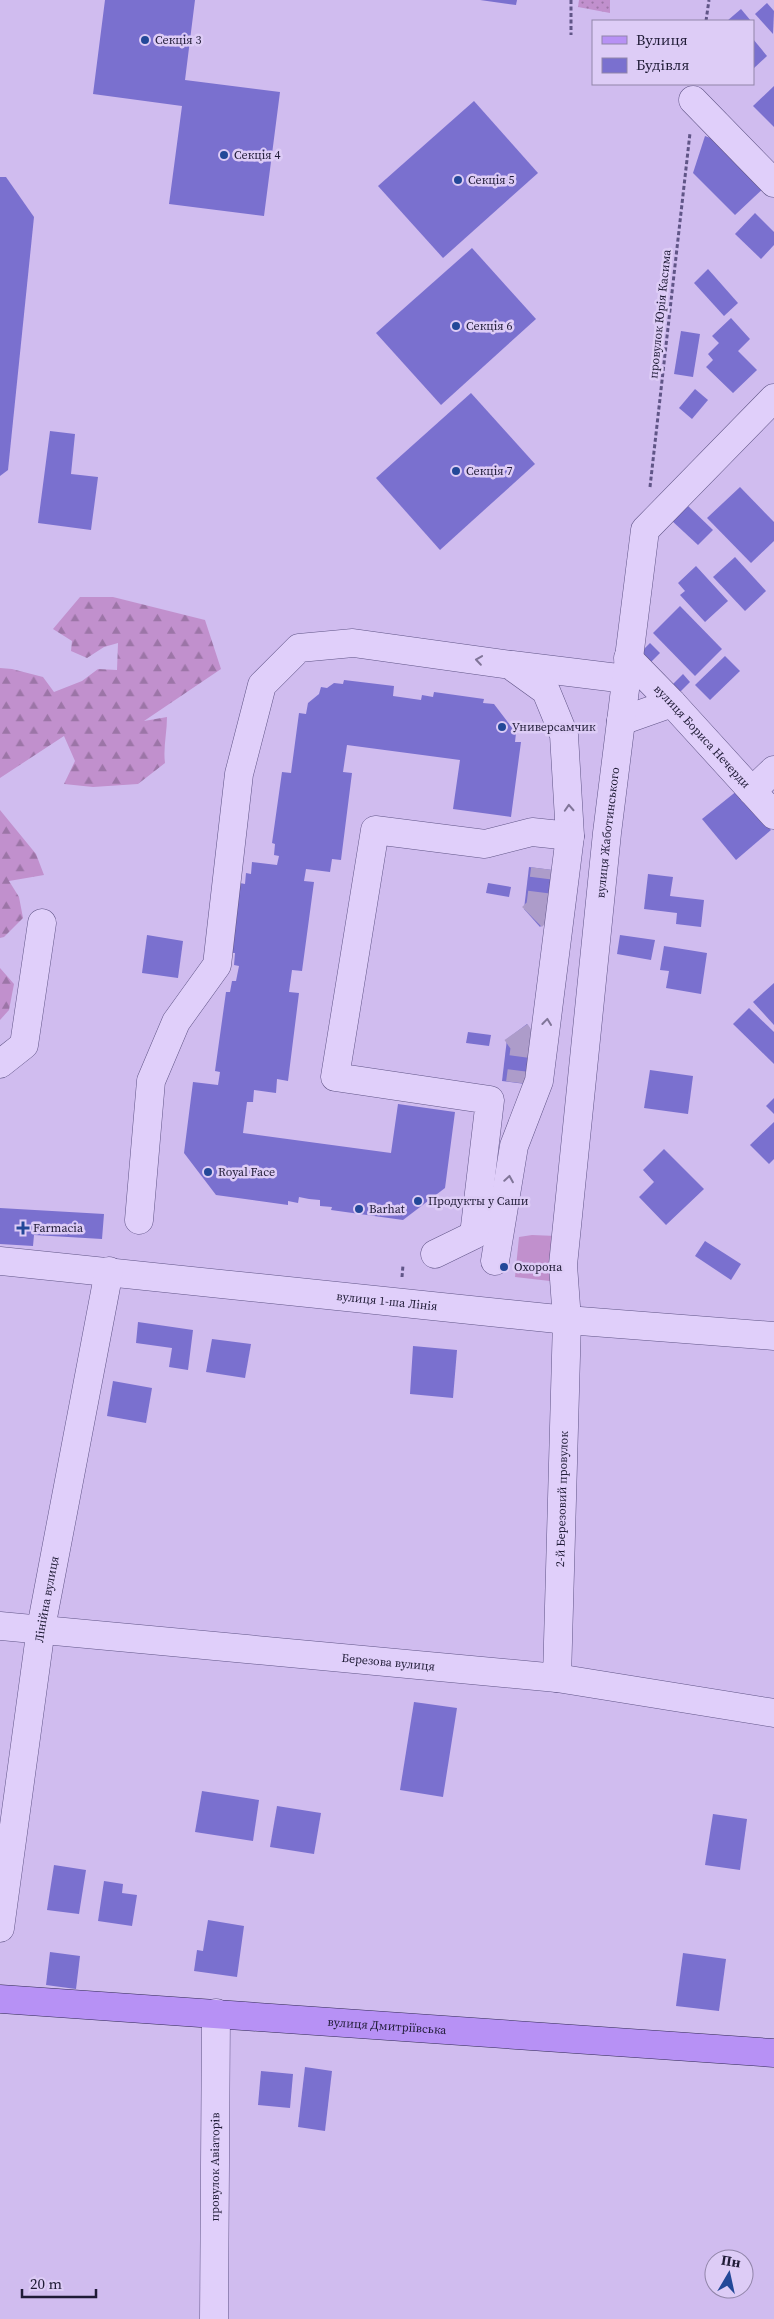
<svg xmlns="http://www.w3.org/2000/svg" width="774" height="2319" font-family="'Source Serif 4',serif">
<style>
.grass{fill:#c190cd}
.forest{fill:url(#forest-firs)}
.park{fill:url(#park-dots)}
.building{fill:#7a70cf}
.lines{fill:none;stroke-linecap:round;stroke-linejoin:round}
.minor-tunnel{stroke:#ad9cca;stroke-width:28;stroke-dasharray:28 14;stroke-linecap:butt}
.minor-casing{stroke:#605587;stroke-width:29}
.major-casing{stroke:#312a54;stroke-width:29}
.path{stroke:#605587;stroke-width:3;stroke-dasharray:4 2.5;stroke-linecap:butt}
.minor{stroke:#e0cffa;stroke-width:28}
.major{stroke:#b791f5;stroke-width:28}
.oneway{stroke:#807598}
.poi-dot{fill:#234898;stroke:#ddccf6;stroke-width:2}
.labels{text-anchor:middle;dominant-baseline:central;stroke-width:5;stroke-linejoin:round;paint-order:stroke}
.poi-label{font-size:12px;fill:#1f1b36;stroke:#ddccf6;text-anchor:start}
.street-label{font-size:12px;fill:#1f1b36;stroke:#ddccf6}
</style>
<defs>
<pattern id="forest-firs" width="22" height="20" patternUnits="userSpaceOnUse" patternTransform="scale(1.25)"><rect width="22" height="20" fill="#c190cd"/><path d="M5 1l3.5 6h-7zM16 11l3.5 6h-7z" fill="#9c75a7"/></pattern>
<pattern id="park-dots" width="8" height="8" patternUnits="userSpaceOnUse" patternTransform="scale(1.25)"><rect width="8" height="8" fill="#c190cd"/><path d="M2 2h.1M6 6h.1" fill="none" stroke="#9c75a7" stroke-width="1.8" stroke-linecap="round"/></pattern>
</defs>
<rect width="100%" height="100%" fill="#d0bcef"/>
<polygon class="grass" points="532,1235 556,1236 550,1281 515,1277 519,1237"/>
<g class="forest">
<path d="M80,597H113L205,620L221,669L144,721L167,717C167,733 163,748 165,763L138,784L93,787L64,784L75,761L64,736L0,778V668L12,669L43,677L54,692L82,681L98,669L117,670L118,643L104,647L87,658L71,651L72,641L53,629Z"/>
<polygon points="0,810 36,854 44,875 9,881 19,897 23,918 4,937 0,938"/>
<polygon points="0,968 14,984 9,1010 0,1020"/>
</g>
<polygon class="park" points="579,0 610,0 610,13 578,7"/>
<g class="building">
<polygon points="105,0 195,0 185,80 280,92 264,216 169,204 182,106 93,94"/>
<polygon points="480,0 517,0 516,5"/>
<polygon points="767,3 774,11 773,34 755,14"/>
<polygon points="741,9 751,21 727,21"/>
<polygon points="753,39 767,56 753,69"/>
<polygon points="774,86 774,127 753,106"/>
<polygon points="474,101 538,173 443,258 378,186"/>
<polygon points="705,136 724,143 766,186 735,215 693,173"/>
<polygon points="0,177 6,177 34,217 8,470 0,476"/>
<polygon points="755,213 774,232 774,245 761,259 735,234"/>
<polygon points="472,248 536,319 441,405 376,333"/>
<polygon points="708,269 738,303 724,316 694,283"/>
<polygon points="731,318 750,339 738,351 757,370 733,393 706,367 713,360 708,354 719,343 712,336"/>
<polygon points="681,331 700,334 693,377 674,374"/>
<polygon points="695,389 708,400 692,419 679,408"/>
<polygon points="471,393 535,464 440,550 376,478"/>
<polygon points="50,431 75,434 71,474 98,477 91,530 38,523"/>
<polygon points="740,487 774,522 774,541 751,563 707,518"/>
<polygon points="686,504 713,530 698,545 671,520"/>
<polygon points="735,557 766,591 745,611 713,577"/>
<polygon points="696,566 728,601 705,622 680,595 685,591 678,583"/>
<polygon points="680,606 722,649 695,676 653,633"/>
<polygon points="650,643 660,653 648,665 638,655"/>
<polygon points="725,656 740,671 710,700 695,685"/>
<polygon points="683,674 690,682 677,695 670,687"/>
<polygon points="344,680 394,686 393,696 421,700 422,695 433,697 434,692 484,699 483,703 494,704 516,733 515,742 521,742 511,817 453,809 460,760 347,745 343,772 352,773 341,860 332,859 330,872 306,869 304,881 314,882 302,971 292,970 289,992 299,993 288,1081 277,1079 276,1093 254,1090 253,1102 247,1102 243,1133 391,1153 398,1104 455,1112 445,1188 403,1220 331,1210 332,1207 320,1206 320,1200 309,1199 299,1197 298,1203 288,1201 288,1205 216,1195 184,1153 193,1082 218,1085 220,1072 215,1071 226,992 230,992 232,981 236,981 239,966 234,965 235,953 231,953 240,883 245,884 246,873 251,874 252,862 277,865 279,856 274,855 275,844 272,843 282,772 291,773 299,713 306,714 308,703 319,694 321,687 327,688 334,683 343,684"/>
<polygon points="738,790 771,830 736,860 702,819"/>
<polygon points="529,867 560,871 554,913 540,927 524,909"/>
<polygon points="648,874 673,877 670,896 704,900 701,927 676,924 677,913 644,909"/>
<polygon points="488,883 511,887 509,897 486,893"/>
<polygon points="147,935 183,941 178,978 142,973"/>
<polygon points="620,935 655,940 651,960 617,954"/>
<polygon points="664,946 707,953 701,994 666,988 669,971 660,970"/>
<polygon points="774,983 774,1025 753,1002"/>
<polygon points="749,1008 774,1032 774,1064 733,1024"/>
<polygon points="527,1024 539,1043 533,1085 502,1081 507,1039"/>
<polygon points="468,1032 491,1035 489,1046 466,1043"/>
<polygon points="650,1070 693,1076 688,1114 644,1108"/>
<polygon points="774,1098 774,1114 766,1106"/>
<polygon points="774,1122 774,1159 769,1164 750,1145"/>
<polygon points="664,1149 704,1189 666,1225 639,1197 654,1182 643,1170"/>
<polygon points="0,1208 104,1214 102,1239 34,1235 33,1246 0,1244"/>
<polygon points="705,1241 741,1264 731,1280 695,1256"/>
<polygon points="138,1322 193,1330 188,1370 169,1367 172,1348 136,1343"/>
<polygon points="212,1339 251,1344 245,1378 206,1372"/>
<polygon points="413,1346 457,1350 453,1398 410,1394"/>
<polygon points="113,1381 152,1388 146,1423 107,1416"/>
<polygon points="414,1702 457,1708 443,1797 400,1790"/>
<polygon points="202,1791 259,1800 253,1841 195,1832"/>
<polygon points="277,1806 321,1813 314,1854 270,1847"/>
<polygon points="713,1814 747,1819 740,1870 705,1865"/>
<polygon points="54,1865 86,1870 79,1914 47,1910"/>
<polygon points="104,1881 123,1884 122,1893 137,1895 132,1926 98,1921"/>
<polygon points="208,1920 244,1926 237,1977 194,1971 197,1950 203,1951"/>
<polygon points="50,1952 80,1956 76,1989 46,1985"/>
<polygon points="683,1953 726,1959 719,2011 676,2006"/>
<polygon points="305,2067 332,2071 325,2131 298,2127"/>
<polygon points="261,2071 293,2074 290,2108 258,2105"/>
</g>
<g class="lines">
<g class="minor-tunnel">
<polyline points="532,917 540,909 545,869"/>
<polyline points="516,1032 525,1045 520,1083"/>
</g>
<defs>
<g id="minor">
<polyline points="693,100 774,183"/>
<path id="s1" d="M628,658L672,703L774,815"/>
<polyline points="512,665 626,679"/>
<polyline points="621,721 672,703"/>
<polyline points="752,791 774,770"/>
<polyline points="0,1064 24,1045 42,923"/>
<polyline points="139,1220 151,1081 176,1022 217,965 239,774 262,685 299,648 353,643 510,665 546,691 564,735 570,836 539,1081 514,1146 495,1261"/>
<polyline points="435,1254 474,1235 490,1100 335,1077 375,830 485,844 532,832 570,836"/>
<path id="s2" d="M0,1261L567,1320L774,1336"/>
<path id="s3" d="M0,1626L557,1678L774,1713"/>
<path id="s4" d="M557,1678L567,1320L563,1265L607,833L645,530L774,398"/>
<path id="s5" d="M0,1928L41,1628L109,1271"/>
<path id="s6" d="M214,2319L216,2013"/>
</g>
<g id="major">
<path id="s7" d="M0,1999L774,2053"/>
</g>
</defs>
<use href="#minor" class="minor-casing"/>
<use href="#major" class="major-casing"/>
<g class="path">
<polyline points="571,0 571,35"/>
<polyline points="706,21 709,0"/>
<polyline points="650,487 690,133"/>
<polyline points="402,1277 403,1265"/>
</g>
<use href="#minor" class="minor"/>
<use href="#major" class="major"/>
</g>
<defs><path id="oneway-chevron" d="M-2-3.5L2.5 0L-2 3.5" fill="none" stroke-width="1.6" stroke-linecap="round" stroke-linejoin="round" transform="scale(1.25)"/></defs>
<g class="oneway">
<use href="#oneway-chevron" transform="translate(479 660) rotate(-172)"/>
<use href="#oneway-chevron" transform="translate(569 808) rotate(-93)"/>
<use href="#oneway-chevron" transform="translate(547 1022) rotate(-83)"/>
<use href="#oneway-chevron" transform="translate(509 1179) rotate(-81)"/>
</g>
<g class="poi-dot">
<circle cx="145" cy="40" r="5"/>
<circle cx="224" cy="155" r="5"/>
<circle cx="458" cy="180" r="5"/>
<circle cx="456" cy="326" r="5"/>
<circle cx="456" cy="471" r="5"/>
<circle cx="502" cy="727" r="5"/>
<circle cx="208" cy="1172" r="5"/>
<circle cx="418" cy="1201" r="5"/>
<circle cx="359" cy="1209" r="5"/>
<path d="M20.5 1220.5h5v5h5v5h-5v5h-5v-5h-5v-5h5z"/>
<circle cx="504" cy="1267" r="5"/>
</g>
<g class="labels">
<g class="poi-label">
<text x="155" y="40">Секція 3</text>
<text x="234" y="155">Секція 4</text>
<text x="468" y="180">Секція 5</text>
<text x="466" y="326">Секція 6</text>
<text x="466" y="471">Секція 7</text>
<text x="512" y="727">Универсамчик</text>
<text x="218" y="1172">Royal Face</text>
<text x="428" y="1201">Продукты у Саши</text>
<text x="369" y="1209">Barhat</text>
<text x="33" y="1228">Farmacia</text>
<text x="514" y="1267">Охорона</text>
</g>
<g class="street-label">
<text transform="translate(660 314) rotate(-84)">провулок Юрія Касима</text>
<text stroke="none"><textPath href="#s1" startOffset="108">вулиця Бориса Нечерди</textPath></text>
<text stroke="none"><textPath href="#s4" startOffset="848">вулиця Жаботинського</textPath></text>
<text stroke="none"><textPath href="#s2" startOffset="389">вулиця 1-ша Лінія</textPath></text>
<text stroke="none"><textPath href="#s4" startOffset="179">2-й Березовий провулок</textPath></text>
<text stroke="none"><textPath href="#s5" startOffset="332">Лінійна вулиця</textPath></text>
<text stroke="none"><textPath href="#s3" startOffset="390">Березова вулиця</textPath></text>
<text stroke="none"><textPath href="#s7" startOffset="388">вулиця Дмитріївська</textPath></text>
<text stroke="none"><textPath href="#s6" startOffset="152">провулок Авіаторів</textPath></text>
</g>
</g>
<rect x="592" y="20" width="162" height="65" fill="#ddccf6" stroke="#9185a9"/>
<rect x="602" y="36" width="25" height="8" fill="#b791f5" stroke="#9185a9"/>
<text x="636" y="45" font-size="15" fill="#1f1b36">Вулиця</text>
<rect x="602" y="58" width="25" height="15" fill="#7a70cf" stroke="#9185a9"/>
<text x="636" y="70" font-size="15" fill="#1f1b36">Будівля</text>
<g transform="translate(729 2274) rotate(9)"><circle r="24" fill="#ddccf6" stroke="#9185a9"/>
<path d="M0-4L9 19L0 12L-9 19Z" fill="#234898"/>
<text y="-8" font-size="14" font-weight="bold" text-anchor="middle" fill="#1f1b36">Пн</text>
</g>
<path d="M22 2289v8h74v-8" fill="none" stroke="#1f1b36" stroke-width="2.5"/>
<text x="30" y="2289" font-size="15" fill="#1f1b36" stroke="#ddccf6" stroke-width="4" paint-order="stroke">20 m</text>
</svg>
